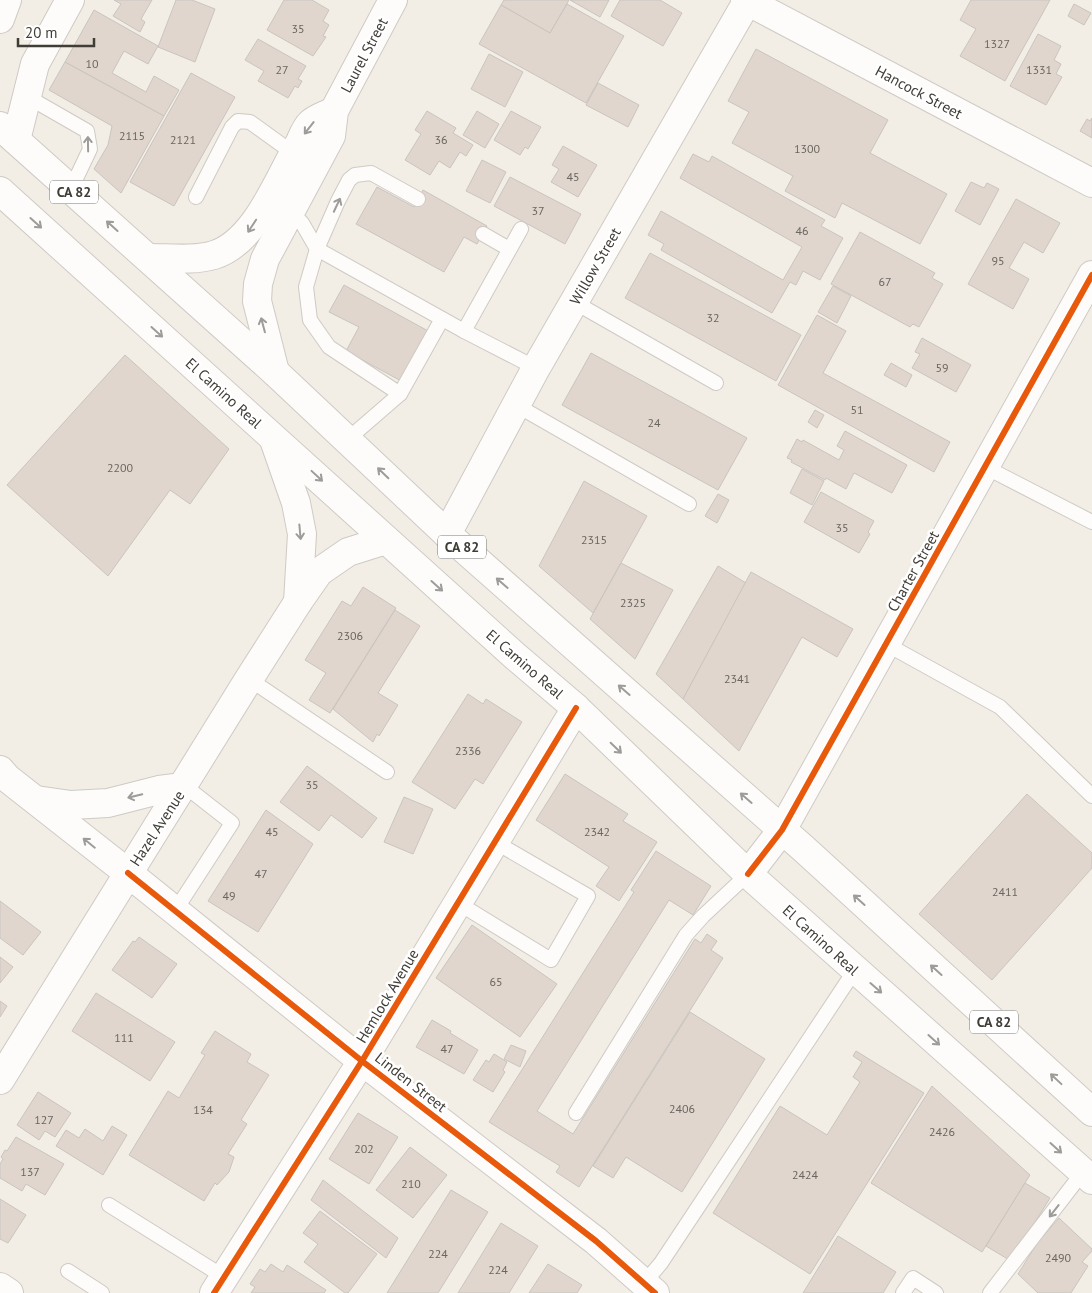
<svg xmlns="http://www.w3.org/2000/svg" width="1092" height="1293" font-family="'PT Sans',sans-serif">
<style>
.building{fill:#e0d6ce;stroke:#c9c4bf}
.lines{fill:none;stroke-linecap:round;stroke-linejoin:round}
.service-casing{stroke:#cecac4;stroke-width:16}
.minor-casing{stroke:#cecac4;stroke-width:30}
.primary-casing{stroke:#cecac4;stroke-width:30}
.trunk-casing{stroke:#cecac4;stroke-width:30}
.service{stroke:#fdfcfb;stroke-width:14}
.minor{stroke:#fdfcfb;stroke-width:28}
.primary{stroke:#fdfcfb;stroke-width:28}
.trunk{stroke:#fdfcfb;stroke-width:28}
.cycleway-casing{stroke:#fff;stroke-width:9}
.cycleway{stroke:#e8590c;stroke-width:6}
.oneway{stroke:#9e9c99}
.labels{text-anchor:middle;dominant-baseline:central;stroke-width:5;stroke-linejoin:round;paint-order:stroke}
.number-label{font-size:12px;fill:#6a665f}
.shield{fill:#fff;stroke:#797773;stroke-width:1}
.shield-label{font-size:14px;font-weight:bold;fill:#403d37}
.street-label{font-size:15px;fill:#403d37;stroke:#fff}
</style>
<rect width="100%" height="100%" fill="#f2eee6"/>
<g class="building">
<polygon points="114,0 152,0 141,19 145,22 140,32 113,16 121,4"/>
<polygon points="176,0 192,0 215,9 195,62 158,47"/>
<polygon points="284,0 312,0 329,10 323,21 329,25 323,36 326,37 313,56 267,30"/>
<polygon points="504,0 569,0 550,33 501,5"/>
<polygon points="570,0 609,0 600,17"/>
<polygon points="620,0 660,0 682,13 663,46 611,16"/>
<polygon points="971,0 1050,0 1005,81 960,56 976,29 960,20"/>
<polygon points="567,4 624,36 586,103 479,44 501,5 550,33"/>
<polygon points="1074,4 1091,13 1084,25 1068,16"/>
<polygon points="94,10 158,46 148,64 124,51 112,73 146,92 154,76 179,90 164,116 65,62"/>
<polygon points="1038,34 1061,46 1054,60 1061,64 1056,74 1062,77 1046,105 1010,86"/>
<polygon points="258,39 306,66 298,79 302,81 298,88 295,86 288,98 258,81 264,71 245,60"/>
<polygon points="756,49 888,120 870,153 947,194 920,244 842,203 835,218 785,191 793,176 732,143 749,112 728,101"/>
<polygon points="489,54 523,72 505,107 471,89"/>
<polygon points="65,62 164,116 121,193 94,169 108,145 112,126 49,90"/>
<polygon points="191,73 235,97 174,206 130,182"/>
<polygon points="598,83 639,105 628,127 586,105"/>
<polygon points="427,111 456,128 453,133 473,145 466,156 460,152 450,168 439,161 430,175 405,160 421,134 415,130"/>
<polygon points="477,111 499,124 485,148 463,135"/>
<polygon points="511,111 541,127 528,149 525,147 520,155 494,140"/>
<polygon points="1092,118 1092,138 1080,131 1087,119 1090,121"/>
<polygon points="563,146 597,165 578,197 551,182 559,169 552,165"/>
<polygon points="693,154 709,162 712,156 825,220 821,226 843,238 820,280 803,271 796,285 790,282 772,313 661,250 664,244 648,235 661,211 783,280 802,247 680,178"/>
<polygon points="482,160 506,172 490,203 466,191"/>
<polygon points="510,177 581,214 565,244 494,206"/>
<polygon points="971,182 984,188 987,183 999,189 980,225 955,211"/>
<polygon points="377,187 414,207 423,190 487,226 477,244 464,237 444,272 356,224"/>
<polygon points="1016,199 1060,223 1043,253 1024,242 1009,268 1029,279 1013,309 968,284"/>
<polygon points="860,232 935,273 932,278 943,284 919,327 913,324 910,327 831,284"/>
<polygon points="650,253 801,335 776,381 625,298"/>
<polygon points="344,285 430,332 403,382 346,351 359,327 329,312"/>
<polygon points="833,286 851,296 837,323 818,312"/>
<polygon points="817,315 846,331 823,373 950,442 934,472 778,385"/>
<polygon points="922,338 971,365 956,392 912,368 920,354 915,352"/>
<polygon points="591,353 747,438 718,490 562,405"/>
<polygon points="125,355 229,449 190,504 170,490 108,576 7,485"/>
<polygon points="891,363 912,375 906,387 884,375"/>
<polygon points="815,410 824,415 817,428 808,422"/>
<polygon points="845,431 907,465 892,493 854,473 846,489 826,478 825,480 791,462 792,460 787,458 797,439 802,442 803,440 839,460 844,450 837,446"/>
<polygon points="802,469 824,481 812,505 790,493"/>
<polygon points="584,481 647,516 593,613 539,566"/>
<polygon points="821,492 874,521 868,532 870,534 859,553 804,522"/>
<polygon points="718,494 729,500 717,523 705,516"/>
<polygon points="621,563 673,590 635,659 590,619"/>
<polygon points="718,566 746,583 683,699 656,674"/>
<polygon points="751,572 853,629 837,657 802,637 739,751 683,699"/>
<polygon points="363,587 396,608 330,713 309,700 326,673 305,660 342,601 351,606"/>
<polygon points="395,610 420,626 378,693 398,705 379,736 377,734 373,742 333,709"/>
<polygon points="468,694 483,704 486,699 522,722 483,784 475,779 455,809 412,782"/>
<polygon points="307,766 377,818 362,838 331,815 319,831 280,802"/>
<polygon points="565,774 628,814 623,821 657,842 619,901 596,886 609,867 536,820"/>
<polygon points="1027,794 1092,853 1092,868 992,980 919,914"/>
<polygon points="404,797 433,809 413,854 384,842"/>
<polygon points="266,810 313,844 258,932 208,901"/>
<polygon points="656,851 711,886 693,915 669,900 537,1111 573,1134 695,939 701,943 707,934 717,941 711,950 723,958 579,1187 556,1172 560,1166 489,1122 634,892 631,890"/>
<polygon points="0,901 41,932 23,955 0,938"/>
<polygon points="472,925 557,984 520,1037 436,978"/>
<polygon points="139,937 177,964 152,998 112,970 133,941 135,942"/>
<polygon points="0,957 13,967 0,983"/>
<polygon points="96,993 175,1042 150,1081 72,1031"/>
<polygon points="0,1001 7,1006 0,1017"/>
<polygon points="690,1012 765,1059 682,1192 626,1157 613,1178 593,1166"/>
<polygon points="432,1020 451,1031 450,1033 478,1050 464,1074 416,1047"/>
<polygon points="215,1031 251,1054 247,1062 269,1075 241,1120 247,1124 228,1154 234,1157 229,1172 217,1185 215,1183 204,1201 129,1155 168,1091 179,1098 205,1055 201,1053"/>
<polygon points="511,1045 526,1051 520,1067 504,1059"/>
<polygon points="856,1051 924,1093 810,1274 713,1213 780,1106 827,1135 860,1082 853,1077 862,1062 853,1056"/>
<polygon points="494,1054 507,1062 503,1070 505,1072 493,1092 473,1080 486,1060 489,1062"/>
<polygon points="932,1086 1030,1175 982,1252 871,1183"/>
<polygon points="38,1092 71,1113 55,1137 45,1131 39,1140 17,1125"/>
<polygon points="358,1113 398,1137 369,1184 329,1159"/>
<polygon points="112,1126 127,1135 103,1175 56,1146 66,1130 79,1138 85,1129 103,1141"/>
<polygon points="16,1137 64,1164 45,1195 26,1184 22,1191 0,1178 0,1164 3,1159 1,1157 5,1150 7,1151"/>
<polygon points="410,1147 447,1175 413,1218 376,1190"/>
<polygon points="323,1180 398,1238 386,1258 311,1200"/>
<polygon points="1025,1183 1050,1198 1011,1261 986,1246"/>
<polygon points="451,1190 488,1212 438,1293 387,1293"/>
<polygon points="0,1199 26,1215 8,1243 0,1239"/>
<polygon points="320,1211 377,1254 348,1293 345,1293 304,1262 318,1244 303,1233"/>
<polygon points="1059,1218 1092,1249 1092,1251 1082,1262 1088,1266 1071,1293 1038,1293 1018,1274 1038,1242"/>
<polygon points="501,1223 538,1246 509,1293 458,1293"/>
<polygon points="838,1236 896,1272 883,1293 803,1293"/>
<polygon points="271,1264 283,1272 287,1265 326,1290 324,1293 251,1293 255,1287 250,1284 260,1269 265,1272"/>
<polygon points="548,1264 582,1285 577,1293 529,1293"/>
</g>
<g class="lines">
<defs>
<g id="service">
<polyline points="26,96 87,131 90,149 71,189"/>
<polyline points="196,197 232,127 238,121 250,122 293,153"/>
<polyline points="291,212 302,223 317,249 464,331 536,368"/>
<polyline points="483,234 509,249"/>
<polyline points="574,302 716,383"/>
<polyline points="464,331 521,229"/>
<polyline points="400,394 329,347 310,320 306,287 317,249 338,201 349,180 355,175 371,173 418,199"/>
<polyline points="516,405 689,504"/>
<polyline points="348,439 400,394 442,319"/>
<polyline points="985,467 1092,522"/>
<polyline points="886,644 1000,707 1092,796"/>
<polyline points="249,679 387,772"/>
<polyline points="458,903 551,960 588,896 495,842"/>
<polyline points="175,911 232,823 195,794 183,787"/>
<polyline points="576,1113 686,935 703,916 748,874"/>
<polyline points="109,1205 224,1277"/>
<polyline points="68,1271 102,1293"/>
<polyline points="644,1283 661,1263 855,970"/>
<polyline points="903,1293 913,1278 936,1293"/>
<polyline points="990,1293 1083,1172"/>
</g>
<g id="minor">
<polyline points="745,0 1092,183"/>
<polyline points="16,140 35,64 70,0"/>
<polyline points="447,534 536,368 748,0"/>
<polyline points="128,873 362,1061 596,1241 655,1293"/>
<polyline points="748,874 782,830 1092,275"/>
<polyline points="0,1287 9,1293"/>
<polyline points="214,1293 362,1061 576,708"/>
</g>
<g id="primary">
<polyline points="0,126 275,372 447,534 804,849 1092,1112"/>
<polyline points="0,191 515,656 576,708 748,874 1092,1180"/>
<path d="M149,258C169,258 194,261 214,255C256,242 278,179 299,144C302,138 305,129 310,124C315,118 327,115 334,111"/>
<polyline points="275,372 257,301 258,284 265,259 331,136 334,111 393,0"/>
<polyline points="274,440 296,503 302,534 298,602"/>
<polyline points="0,1080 249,679 298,602 319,572 348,552 386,540"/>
</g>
<g id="trunk">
<polyline points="0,19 7,0"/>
<polyline points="0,770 7,778 128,873"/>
<polyline points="36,800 71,805 108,803 159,790 183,787"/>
</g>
</defs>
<use href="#service" class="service-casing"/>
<use href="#minor" class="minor-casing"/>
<use href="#primary" class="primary-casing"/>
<use href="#trunk" class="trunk-casing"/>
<use href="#service" class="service"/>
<use href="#minor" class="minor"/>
<use href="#primary" class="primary"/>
<use href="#trunk" class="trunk"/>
<defs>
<g id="cycleway">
<polyline points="128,873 362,1061 596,1241 655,1293"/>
<polyline points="748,874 782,830 1092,275"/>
<polyline points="214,1293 362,1061 576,708"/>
</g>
</defs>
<use href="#cycleway" class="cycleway-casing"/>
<use href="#cycleway" class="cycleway"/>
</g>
<defs><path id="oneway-shaft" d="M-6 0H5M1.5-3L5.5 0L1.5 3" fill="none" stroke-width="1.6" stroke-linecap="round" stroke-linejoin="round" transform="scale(1.25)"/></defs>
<g class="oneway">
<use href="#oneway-shaft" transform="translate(309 128) rotate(128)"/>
<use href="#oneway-shaft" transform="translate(88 144) rotate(-91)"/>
<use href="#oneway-shaft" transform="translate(337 205) rotate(-65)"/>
<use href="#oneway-shaft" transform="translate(36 223) rotate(42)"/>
<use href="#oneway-shaft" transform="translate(112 226) rotate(-138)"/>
<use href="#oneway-shaft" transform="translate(252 226) rotate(123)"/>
<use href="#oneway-shaft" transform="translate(263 325) rotate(-105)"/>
<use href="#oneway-shaft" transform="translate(157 332) rotate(42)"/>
<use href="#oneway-shaft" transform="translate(383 473) rotate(-136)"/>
<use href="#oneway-shaft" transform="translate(317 476) rotate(43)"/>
<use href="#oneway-shaft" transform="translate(300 532) rotate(85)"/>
<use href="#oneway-shaft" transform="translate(502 583) rotate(-139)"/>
<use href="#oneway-shaft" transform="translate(437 586) rotate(42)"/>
<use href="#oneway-shaft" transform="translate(624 690) rotate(-139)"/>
<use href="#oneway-shaft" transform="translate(616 748) rotate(44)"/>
<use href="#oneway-shaft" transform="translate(135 796) rotate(166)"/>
<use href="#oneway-shaft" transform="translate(746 798) rotate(-139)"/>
<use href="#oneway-shaft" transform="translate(89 843) rotate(-141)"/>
<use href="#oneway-shaft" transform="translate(859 900) rotate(-138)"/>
<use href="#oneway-shaft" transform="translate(936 970) rotate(-138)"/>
<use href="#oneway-shaft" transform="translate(876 988) rotate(41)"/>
<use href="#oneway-shaft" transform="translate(934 1040) rotate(42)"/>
<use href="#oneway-shaft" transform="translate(1056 1079) rotate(-137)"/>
<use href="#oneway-shaft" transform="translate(1056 1148) rotate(42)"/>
<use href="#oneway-shaft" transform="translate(1054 1211) rotate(128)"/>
</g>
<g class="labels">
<g class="number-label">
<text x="298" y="28">35</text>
<text x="997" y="43">1327</text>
<text x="92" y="63">10</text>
<text x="282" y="69">27</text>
<text x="1039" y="69">1331</text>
<text x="132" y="135">2115</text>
<text x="183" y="139">2121</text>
<text x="441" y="139">36</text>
<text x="807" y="148">1300</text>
<text x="573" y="176">45</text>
<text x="538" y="210">37</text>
<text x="802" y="230">46</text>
<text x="998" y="260">95</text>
<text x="885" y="281">67</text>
<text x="713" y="317">32</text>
<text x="942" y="367">59</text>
<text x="857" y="409">51</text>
<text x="654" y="422">24</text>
<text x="120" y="467">2200</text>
<text x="842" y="527">35</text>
<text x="594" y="539">2315</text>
<text x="633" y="602">2325</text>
<text x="350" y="635">2306</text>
<text x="737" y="678">2341</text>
<text x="468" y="750">2336</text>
<text x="312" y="784">35</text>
<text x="272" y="831">45</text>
<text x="597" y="831">2342</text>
<text x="261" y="873">47</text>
<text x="1005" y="891">2411</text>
<text x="229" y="895">49</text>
<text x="496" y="981">65</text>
<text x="124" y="1037">111</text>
<text x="447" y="1048">47</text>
<text x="682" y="1108">2406</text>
<text x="203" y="1109">134</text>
<text x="44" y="1119">127</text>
<text x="942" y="1131">2426</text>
<text x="364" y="1148">202</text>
<text x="30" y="1171">137</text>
<text x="805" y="1174">2424</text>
<text x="411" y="1183">210</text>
<text x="438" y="1253">224</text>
<text x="1058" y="1257">2490</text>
<text x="498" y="1269">224</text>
</g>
<g class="shield">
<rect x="50" y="180.5" width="48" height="23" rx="4"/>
<rect x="438" y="535.5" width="48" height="23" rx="4"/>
<rect x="970" y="1010.5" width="48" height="23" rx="4"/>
</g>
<g class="shield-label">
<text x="74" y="192">CA 82</text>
<text x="462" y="547">CA 82</text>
<text x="994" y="1022">CA 82</text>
</g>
<g class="street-label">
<text transform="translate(364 55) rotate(-62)">Laurel Street</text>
<text transform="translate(919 92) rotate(28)">Hancock Street</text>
<text transform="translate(595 266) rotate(-60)">Willow Street</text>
<text transform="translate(224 393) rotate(42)">El Camino Real</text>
<text transform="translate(913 571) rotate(-61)">Charter Street</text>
<text transform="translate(525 664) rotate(41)">El Camino Real</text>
<text transform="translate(157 828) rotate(-57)">Hazel Avenue</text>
<text transform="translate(821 940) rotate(42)">El Camino Real</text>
<text transform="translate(387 996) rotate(-59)">Hemlock Avenue</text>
<text transform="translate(411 1082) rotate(38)">Linden Street</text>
</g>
</g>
<path d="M18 38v8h76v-8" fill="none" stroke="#403d37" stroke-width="2.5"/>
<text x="25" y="38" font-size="15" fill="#403d37" stroke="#ffffff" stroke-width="4" paint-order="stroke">20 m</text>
</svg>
